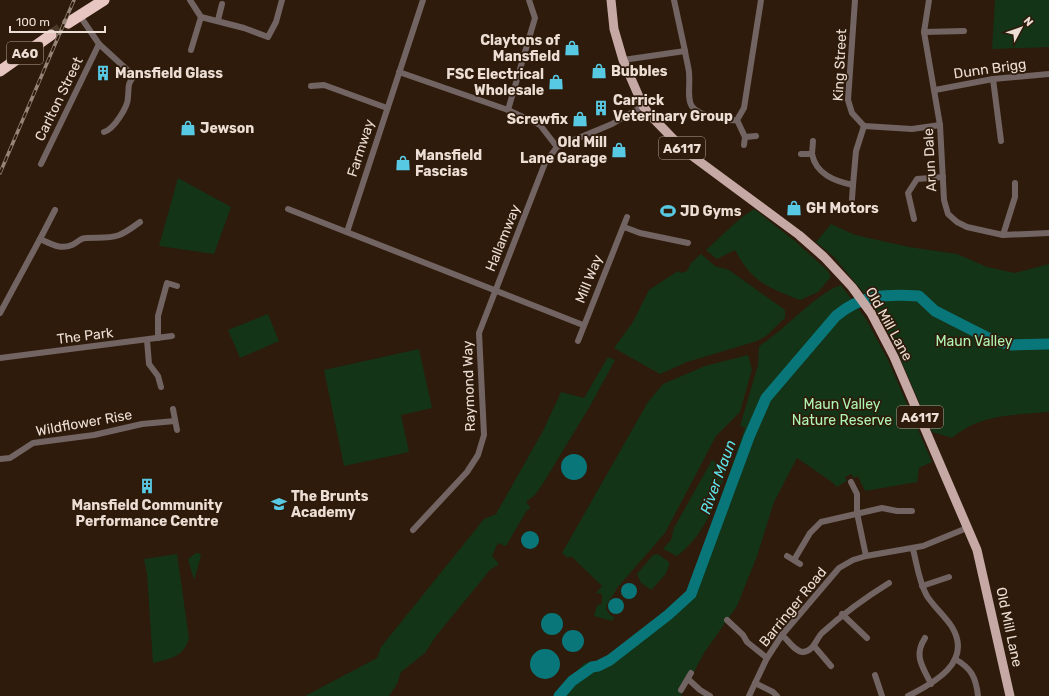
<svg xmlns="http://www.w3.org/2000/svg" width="1049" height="696" font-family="Rubik,sans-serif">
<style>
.green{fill:#143417}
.water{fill:#09767a}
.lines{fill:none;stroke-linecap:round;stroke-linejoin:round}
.river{stroke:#09767a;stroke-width:11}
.highway-tunnel{stroke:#4a3829;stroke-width:11;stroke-dasharray:11 5.5;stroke-linecap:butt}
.street{stroke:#726462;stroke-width:6}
.primary{stroke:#c6a9a5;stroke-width:9}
.highway{stroke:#e7c5c0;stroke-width:11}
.rail-casing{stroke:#948376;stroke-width:3.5}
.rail{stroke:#2e1b0b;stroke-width:2;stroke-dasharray:6;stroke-linecap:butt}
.labels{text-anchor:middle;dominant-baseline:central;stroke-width:3.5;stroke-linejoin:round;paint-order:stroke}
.shield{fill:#2e1b0b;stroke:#b3a498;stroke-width:1}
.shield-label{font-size:13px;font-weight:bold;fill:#ecded4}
.poi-label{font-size:14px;font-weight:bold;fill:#ecded4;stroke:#2e1b0b;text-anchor:start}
.street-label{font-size:14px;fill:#ecded4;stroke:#2e1b0b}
.park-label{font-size:14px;fill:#aef5b2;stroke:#2e1b0b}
.water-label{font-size:15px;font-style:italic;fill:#5be1e6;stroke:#2e1b0b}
</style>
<rect width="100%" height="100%" fill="#2e1b0b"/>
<g class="green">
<polygon points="995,0 1049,0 1049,47 992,49"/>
<polygon points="178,178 231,207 214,254 159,246"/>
<path d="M754,209L795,241L828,271L831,277L818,292L800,300C767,287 752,282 735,250L717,259L706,250C722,236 736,220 754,209Z"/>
<path d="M831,224L855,235L909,247L957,254L987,267L1015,273L1049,264V412C1015,415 979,414 952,438L932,432L898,353L874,305L834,257L816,242Z"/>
<polygon points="701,254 715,266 729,270 785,310 785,318 766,336 757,341 687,362 660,374 614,348 633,322 649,290 678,271 681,273 687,271 691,263"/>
<path d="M841,285L866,319L888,360L932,462L919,468L917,482L865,491L858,476L854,478L851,474L845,477L847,481L837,487L832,482L797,458L774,502L757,556L737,606L704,653L681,696H555L584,663L603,661L682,597L690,586L745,428L740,426L758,365L759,346C784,331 816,293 841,285Z"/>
<polygon points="268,314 279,341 240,358 228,330"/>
<polygon points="419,349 432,408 401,415 409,452 344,466 324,370"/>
<path d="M748,355L752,369L740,412L716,436L665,533L617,588C614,596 607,600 606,609L611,616L615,617L612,621L594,616L597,605L602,604V594L596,593L602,586L571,556L568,558L562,553L648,402L663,384L705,366Z"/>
<polygon points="608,357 615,360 590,406 542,485 535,495 526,502 531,508 527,510 506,546 498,543 492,556 499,564 490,570 436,636 425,653 401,672 397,684 389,696 305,696 377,658 381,647 484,519 496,514 543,431 561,392 584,398"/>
<path d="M712,460L727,468C716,501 706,534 677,556L663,549L671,540L674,528Z"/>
<polygon points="196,553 199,553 201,556 194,580 188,559"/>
<path d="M177,554L189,638C184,657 170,659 153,663L147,574L144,559Z"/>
<polygon points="658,554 670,563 665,575 651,590 641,583 637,574 653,555"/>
</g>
<g class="water">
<circle cx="574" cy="467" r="13"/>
<circle cx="530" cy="540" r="9"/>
<circle cx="629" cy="591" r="8"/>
<circle cx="616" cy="606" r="8"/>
<circle cx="552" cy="624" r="11"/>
<circle cx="573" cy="641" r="11"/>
<circle cx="545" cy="664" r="15"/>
</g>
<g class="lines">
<path class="river" d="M559,696L572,681L592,667L598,666L610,660L668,615L691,594L749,437L766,398L836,316C862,294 887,294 919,296L935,311L992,340L1011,345L1049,344"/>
<polyline class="highway-tunnel" points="51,35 68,23"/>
<g class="street">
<polyline points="190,0 201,17 244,28 268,37 276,22 282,0"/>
<polyline points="529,0 535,18 508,110 540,125 557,147"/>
<polyline points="674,0 685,51"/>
<polyline points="855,0 848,100 852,113 864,126"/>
<polyline points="929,0 924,32 940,125 944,200 948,214 957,222 967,227 1003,235 1049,233"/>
<path d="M80,16L99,44L134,76C127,84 129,87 128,97C128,107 114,129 104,132"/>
<polyline points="218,20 222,4"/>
<polyline points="924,32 964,31"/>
<polyline points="191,50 201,17"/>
<path d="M623,60L685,51C686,58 688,65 689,72C691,97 681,110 713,117C721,119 729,121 737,120"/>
<polyline points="399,72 508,110"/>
<polyline points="993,79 1001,141"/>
<polyline points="311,86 324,85 387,108"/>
<polyline points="935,90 993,79 1049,74"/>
<polyline points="737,120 744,108 761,0"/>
<polyline points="737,120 745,137 744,145"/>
<polyline points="864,126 912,129 940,125"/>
<polyline points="745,137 756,136"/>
<path d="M801,154H812C816,174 834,181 853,185L856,151L864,126"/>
<polyline points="812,154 813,141"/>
<polyline points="41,164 99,44"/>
<polyline points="852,199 853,185"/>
<polyline points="288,209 583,325"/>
<path d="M55,210L40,239C51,244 60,250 72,245C77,243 80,238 86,238C115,237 116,240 140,222"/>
<polyline points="914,219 908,193 917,179 943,177"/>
<polyline points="624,227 640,233 688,243"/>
<polyline points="347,232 423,0"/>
<polyline points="1003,235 1015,197 1015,183"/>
<polyline points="0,313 40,239"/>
<polyline points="158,338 158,316 167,283 177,286"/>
<polyline points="147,340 149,364 158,376 161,387"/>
<polyline points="578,341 627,217"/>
<polyline points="0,358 172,336"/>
<polyline points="173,409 177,430"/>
<polyline points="0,459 10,458 33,443 94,435 142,424 175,421"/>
<polyline points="851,482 857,494 857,513 866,556"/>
<polyline points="413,530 467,472 478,455 484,435 479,333 545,163 557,147 612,124 643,106"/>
<polyline points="787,556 800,564"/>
<polyline points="794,560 810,533 821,522 882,508 897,511 912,511"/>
<polyline points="922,586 949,577"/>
<polyline points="842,614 867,638"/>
<polyline points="727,620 743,635 747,642 767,658"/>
<path d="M782,635C788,640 795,652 803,652C814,651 816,639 822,633C845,612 863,599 889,583"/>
<path d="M925,638C913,656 923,667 931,684"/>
<polyline points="814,646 831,666"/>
<path d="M955,659C971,668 976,677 978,696"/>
<polyline points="875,675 882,696"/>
<polyline points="688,679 700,690 710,696"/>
<polyline points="755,683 773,692 777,696"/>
<polyline points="681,690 691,673"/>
<polyline points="749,696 767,658 782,635 839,568 853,560 866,556 923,546 967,528"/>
<path d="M908,696C934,683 973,662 952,627C945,616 934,607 927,596C919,582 917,565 913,549"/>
</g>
<polyline class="primary" points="611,0 614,29 623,60 643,106 650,115 684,150 799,235 824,257 852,287 871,313 894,357 977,550 1010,696"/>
<g class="highway">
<polyline points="68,23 104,0"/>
<polyline points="0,71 51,35"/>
</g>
<defs>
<polyline id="rail" points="0,173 74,0"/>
</defs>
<use href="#rail" class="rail-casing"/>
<use href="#rail" class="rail"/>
</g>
<defs>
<symbol id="shop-bare" viewBox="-9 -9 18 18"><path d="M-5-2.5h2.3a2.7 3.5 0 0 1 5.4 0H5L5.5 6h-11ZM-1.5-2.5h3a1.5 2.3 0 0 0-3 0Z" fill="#58c9e3" stroke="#2e1b0b" stroke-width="2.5" paint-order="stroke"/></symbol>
<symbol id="building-bare" viewBox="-9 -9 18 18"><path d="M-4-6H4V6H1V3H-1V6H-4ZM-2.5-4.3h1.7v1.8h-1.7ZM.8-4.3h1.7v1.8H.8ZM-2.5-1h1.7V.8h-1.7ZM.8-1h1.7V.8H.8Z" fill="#58c9e3" stroke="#2e1b0b" stroke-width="2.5" paint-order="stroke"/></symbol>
<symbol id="stadium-bare" viewBox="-9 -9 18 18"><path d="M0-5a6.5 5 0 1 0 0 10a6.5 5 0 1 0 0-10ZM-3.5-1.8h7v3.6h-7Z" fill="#58c9e3" stroke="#2e1b0b" stroke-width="2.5" paint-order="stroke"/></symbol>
<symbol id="school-bare" viewBox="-9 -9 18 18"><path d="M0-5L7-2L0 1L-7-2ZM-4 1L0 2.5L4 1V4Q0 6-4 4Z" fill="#58c9e3" stroke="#2e1b0b" stroke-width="2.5" paint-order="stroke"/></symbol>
</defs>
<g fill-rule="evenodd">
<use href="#shop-bare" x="561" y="37" width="22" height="22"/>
<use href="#shop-bare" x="588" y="60" width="22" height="22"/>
<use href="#building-bare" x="92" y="62" width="22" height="22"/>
<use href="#shop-bare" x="545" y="71" width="22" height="22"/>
<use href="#building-bare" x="590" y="97" width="22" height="22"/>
<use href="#shop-bare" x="569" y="108" width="22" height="22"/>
<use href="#shop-bare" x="177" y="117" width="22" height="22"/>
<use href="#shop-bare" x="608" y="139" width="22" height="22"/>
<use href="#shop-bare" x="392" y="152" width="22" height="22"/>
<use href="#shop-bare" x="783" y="197" width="22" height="22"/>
<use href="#stadium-bare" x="657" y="200" width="22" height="22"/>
<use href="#building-bare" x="136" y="475" width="22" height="22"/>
<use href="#school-bare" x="268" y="493" width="22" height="22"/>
</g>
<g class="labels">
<g class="shield">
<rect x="7" y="42" width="36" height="22" rx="3"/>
<rect x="659" y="137" width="46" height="22" rx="3"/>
<rect x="897" y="406" width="46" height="22" rx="3"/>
</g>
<g class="shield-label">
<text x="25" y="53">A60</text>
<text x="682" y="148">A6117</text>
<text x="920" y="417">A6117</text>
</g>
<g class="poi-label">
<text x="560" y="40" text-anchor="end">Claytons of<tspan x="560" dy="16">Mansfield</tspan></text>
<text x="611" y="71">Bubbles</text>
<text x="115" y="73">Mansfield Glass</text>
<text x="544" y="74" text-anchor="end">FSC Electrical<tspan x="544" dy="16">Wholesale</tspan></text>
<text x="613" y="100">Carrick<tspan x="613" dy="16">Veterinary Group</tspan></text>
<text x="568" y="119" text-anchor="end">Screwfix</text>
<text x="200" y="128">Jewson</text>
<text x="607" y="142" text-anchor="end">Old Mill<tspan x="607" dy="16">Lane Garage</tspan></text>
<text x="415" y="155">Mansfield<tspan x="415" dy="16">Fascias</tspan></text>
<text x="806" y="208">GH Motors</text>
<text x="680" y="211">JD Gyms</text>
<text x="291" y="496">The Brunts<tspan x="291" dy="16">Academy</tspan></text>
<text x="147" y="505" text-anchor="middle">Mansfield Community<tspan x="147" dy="16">Performance Centre</tspan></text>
</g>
<g class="street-label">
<text transform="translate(840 65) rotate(-87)">King Street</text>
<text transform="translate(990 69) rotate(-8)">Dunn Brigg</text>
<text transform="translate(59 99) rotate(-64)">Carlton Street</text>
<text transform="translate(361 148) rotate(-72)">Farmway</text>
<text transform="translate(930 160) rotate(-93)">Arun Dale</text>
<text transform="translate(503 238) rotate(-68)">Hallamway</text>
<text transform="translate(589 279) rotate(-68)">Mill Way</text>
<text transform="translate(889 324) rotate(61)">Old Mill Lane</text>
<text transform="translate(85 336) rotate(-7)">The Park</text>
<text transform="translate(469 386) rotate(-92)">Raymond Way</text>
<text transform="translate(84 423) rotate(-10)">Wildflower Rise</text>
<text transform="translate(793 607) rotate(-51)">Barringer Road</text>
<text transform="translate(1009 627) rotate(78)">Old Mill Lane</text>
</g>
<g class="park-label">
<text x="974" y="341">Maun Valley</text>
<text x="842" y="404">Maun Valley<tspan x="842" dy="16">Nature Reserve</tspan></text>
</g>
<g class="water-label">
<text transform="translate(718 477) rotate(-70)">River Maun</text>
</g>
</g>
<g transform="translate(1021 28) rotate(49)" stroke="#2e1b0b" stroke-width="3" paint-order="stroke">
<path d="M0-3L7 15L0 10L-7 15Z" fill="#ecded4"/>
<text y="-6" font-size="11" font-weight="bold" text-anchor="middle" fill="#ecded4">N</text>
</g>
<path d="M10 26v6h95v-6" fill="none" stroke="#ecded4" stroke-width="2"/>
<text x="16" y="26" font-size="12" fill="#ecded4" stroke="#2e1b0b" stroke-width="3" paint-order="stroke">100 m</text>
</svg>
